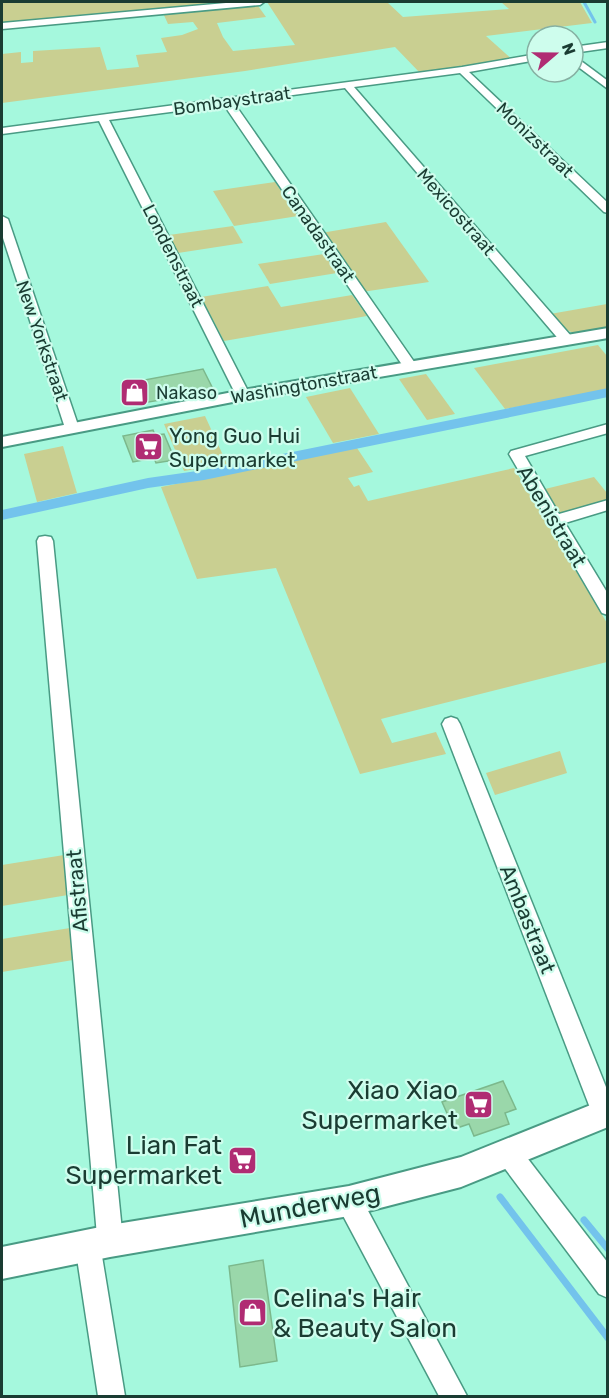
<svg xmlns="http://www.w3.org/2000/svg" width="609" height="1398" font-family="Rubik,sans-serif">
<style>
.green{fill:#c9cf91}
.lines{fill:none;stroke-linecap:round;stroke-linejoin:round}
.stream-far1{stroke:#73c3ec;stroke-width:3}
.stream{stroke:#73c3ec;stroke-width:7}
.canal{fill:#73c3ec;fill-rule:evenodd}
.building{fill:#9ad7aa;stroke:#7cb88c;stroke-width:1.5}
.minor-casing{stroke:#499b84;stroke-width:3}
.tertiary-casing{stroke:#499b84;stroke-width:4}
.minor{fill:#fff;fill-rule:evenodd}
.tertiary{fill:#fff;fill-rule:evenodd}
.labels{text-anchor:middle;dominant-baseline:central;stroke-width:4.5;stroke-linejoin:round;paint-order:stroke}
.far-street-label{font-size:18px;fill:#1a3c32;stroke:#cefded}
.far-poi-label{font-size:18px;fill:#1a3c32;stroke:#cefded;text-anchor:start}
.poi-label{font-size:21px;fill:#1a3c32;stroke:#cefded;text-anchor:start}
.street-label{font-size:21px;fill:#1a3c32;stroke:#cefded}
.near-poi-label{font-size:26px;fill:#1a3c32;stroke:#cefded;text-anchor:end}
.near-street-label{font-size:26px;fill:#1a3c32;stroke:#cefded}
</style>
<rect width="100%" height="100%" fill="#a5f8dd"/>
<g class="green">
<polygon points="2,2 249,2 2,25"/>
<polygon points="267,2 387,2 403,17 509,9 501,2 580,2 592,23 486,36 514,61 421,74 395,47 245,71 2,103 2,54 21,52 21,63 33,62 33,51 100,47 107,70 139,67 136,55 167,52 161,38 182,35 198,29 193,22 168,24 163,13 256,3 266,17 217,23 223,37 233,51 295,45"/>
<polygon points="275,182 298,216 234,226 213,191"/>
<polygon points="386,222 429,282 362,292 321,233"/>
<polygon points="233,226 243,243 178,253 169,235"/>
<polygon points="324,254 337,273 270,284 258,264"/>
<polygon points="268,286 281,307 352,295 367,316 224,341 201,297"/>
<path d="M607,304V330C578,334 570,339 550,314Z"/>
<polygon points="598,345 607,356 607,390 505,409 474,368"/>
<polygon points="426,374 455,414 427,420 399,379"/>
<polygon points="350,388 379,434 333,443 306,397"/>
<polygon points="205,416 227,464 184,471 164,424"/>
<polygon points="63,446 77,493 37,502 24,454"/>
<polygon points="357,448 373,472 348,478 354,487 359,485 368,501 514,468 607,623 607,662 381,719 392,743 436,732 446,754 360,774 276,568 197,579 161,487"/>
<polygon points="594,477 607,493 607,503 559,517 541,490"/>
<polygon points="560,751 567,773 495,795 486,773"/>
<polygon points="64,855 68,895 2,906 2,865"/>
<polygon points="70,928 73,960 2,972 2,939"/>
</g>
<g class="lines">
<polyline class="stream-far1" points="584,2 595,22"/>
<g class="stream">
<polyline points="500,1197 608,1338"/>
<polyline points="584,1220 608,1249"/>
</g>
<polygon class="canal" points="608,388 608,397 204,480 148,488 2,520 2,510 148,478 204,470"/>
</g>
<g class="building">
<polygon points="203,369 214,391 131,405 123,384"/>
<polygon points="153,430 155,435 164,434 175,460 156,463 154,458 133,462 123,436"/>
<polygon points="503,1081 516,1109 505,1113 509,1124 474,1136 469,1124 454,1129 442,1102"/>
<polygon points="263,1260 277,1361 240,1367 229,1266"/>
</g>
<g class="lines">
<defs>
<g id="minor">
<polygon points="237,2 264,2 260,5 2,29 2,23"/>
<polygon points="608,42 608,48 573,53 573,47"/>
<polygon points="537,54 537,60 469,72 608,203 608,213 604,212 460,73 354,87 571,336 573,339 571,342 561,342 345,88 234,103 417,366 410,370 405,369 224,105 109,120 250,395 243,399 236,395 99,121 2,134 2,128 462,67"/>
<polygon points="573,55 608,81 608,89 573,63"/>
<polygon points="2,216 8,219 79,428 77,431 67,431 65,428 2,235"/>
<polygon points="608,424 608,433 525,456 559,514 608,500 608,510 565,523 608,594 608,615 602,613 509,454 511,451"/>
<polygon points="45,536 51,537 53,541 123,1241 119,1250 110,1254 101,1250 125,1396 98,1396 75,1245 79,1236 88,1232 97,1236 37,541 39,537"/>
<polygon points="451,717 457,719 460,724 608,1092 608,1123 604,1124 596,1121 592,1113 442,724 445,719"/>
<polygon points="509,1142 518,1146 608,1263 608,1298 599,1294 500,1162 497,1154 500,1146"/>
<polygon points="349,1189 358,1192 467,1396 439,1396 340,1210 337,1201 340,1192"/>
</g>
<g id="tertiary">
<polygon points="608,328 608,338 243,400 2,447 2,437 243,390"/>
<polygon points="608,1098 608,1127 461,1187 349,1216 110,1257 2,1279 2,1247 110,1225 349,1186 461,1157"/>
</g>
</defs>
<use href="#minor" class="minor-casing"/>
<use href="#tertiary" class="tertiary-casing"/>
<use href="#minor" class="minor"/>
<use href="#tertiary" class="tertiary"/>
</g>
<defs>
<symbol id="shop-square" viewBox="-11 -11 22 22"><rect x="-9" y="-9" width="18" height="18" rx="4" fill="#b02c73" stroke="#cefded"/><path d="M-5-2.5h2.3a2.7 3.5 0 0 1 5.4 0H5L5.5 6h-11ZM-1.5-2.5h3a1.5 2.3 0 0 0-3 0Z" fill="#fff"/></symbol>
<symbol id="supermarket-square" viewBox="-11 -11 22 22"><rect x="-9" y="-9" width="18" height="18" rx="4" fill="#b02c73" stroke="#cefded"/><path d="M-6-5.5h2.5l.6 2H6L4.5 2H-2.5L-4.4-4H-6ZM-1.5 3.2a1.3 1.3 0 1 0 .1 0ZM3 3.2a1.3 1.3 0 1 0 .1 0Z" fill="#fff"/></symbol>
</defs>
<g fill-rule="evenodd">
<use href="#shop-square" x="118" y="376" width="33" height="33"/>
<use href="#supermarket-square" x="132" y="430" width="33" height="33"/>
<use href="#supermarket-square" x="462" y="1088" width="33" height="33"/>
<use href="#supermarket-square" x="226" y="1144" width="33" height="33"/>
<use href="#shop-square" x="236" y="1296" width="33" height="33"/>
</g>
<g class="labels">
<g class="far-street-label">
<text transform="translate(232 101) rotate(-8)">Bombaystraat</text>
<text transform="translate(535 140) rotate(44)">Monizstraat</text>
<text transform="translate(456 212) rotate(49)">Mexicostraat</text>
<text transform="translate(318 234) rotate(55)">Canadastraat</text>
<text transform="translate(173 256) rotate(63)">Londenstraat</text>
<text transform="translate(42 341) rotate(71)">New Yorkstraat</text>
<text transform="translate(304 385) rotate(-10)">Washingtonstraat</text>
</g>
<g class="far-poi-label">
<text x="156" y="393">Nakaso</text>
</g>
<g class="poi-label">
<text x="169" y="435">Yong Guo Hui<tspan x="169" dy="24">Supermarket</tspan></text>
</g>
<g class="street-label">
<text transform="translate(552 516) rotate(59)">Abenistraat</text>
<text transform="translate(77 891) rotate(-95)">Afistraat</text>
<text transform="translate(528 919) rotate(68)">Ambastraat</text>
</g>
<g class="near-poi-label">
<text x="458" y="1090">Xiao Xiao<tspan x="458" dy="30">Supermarket</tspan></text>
<text x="222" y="1145">Lian Fat<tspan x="222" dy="30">Supermarket</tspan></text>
<text x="273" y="1298" text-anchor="start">Celina's Hair<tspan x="273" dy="30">&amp; Beauty Salon</tspan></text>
</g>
<g class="near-street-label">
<text transform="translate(310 1206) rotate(-11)">Munderweg</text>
</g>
</g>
<rect width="609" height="1398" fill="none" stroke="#1a3c32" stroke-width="6"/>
<g transform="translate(555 54) rotate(70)"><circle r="28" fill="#cefded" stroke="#86b0a2" stroke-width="1.5"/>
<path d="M0-4.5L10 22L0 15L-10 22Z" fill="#b02c73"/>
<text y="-9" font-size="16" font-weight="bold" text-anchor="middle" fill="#1a3c32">N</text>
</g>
</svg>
